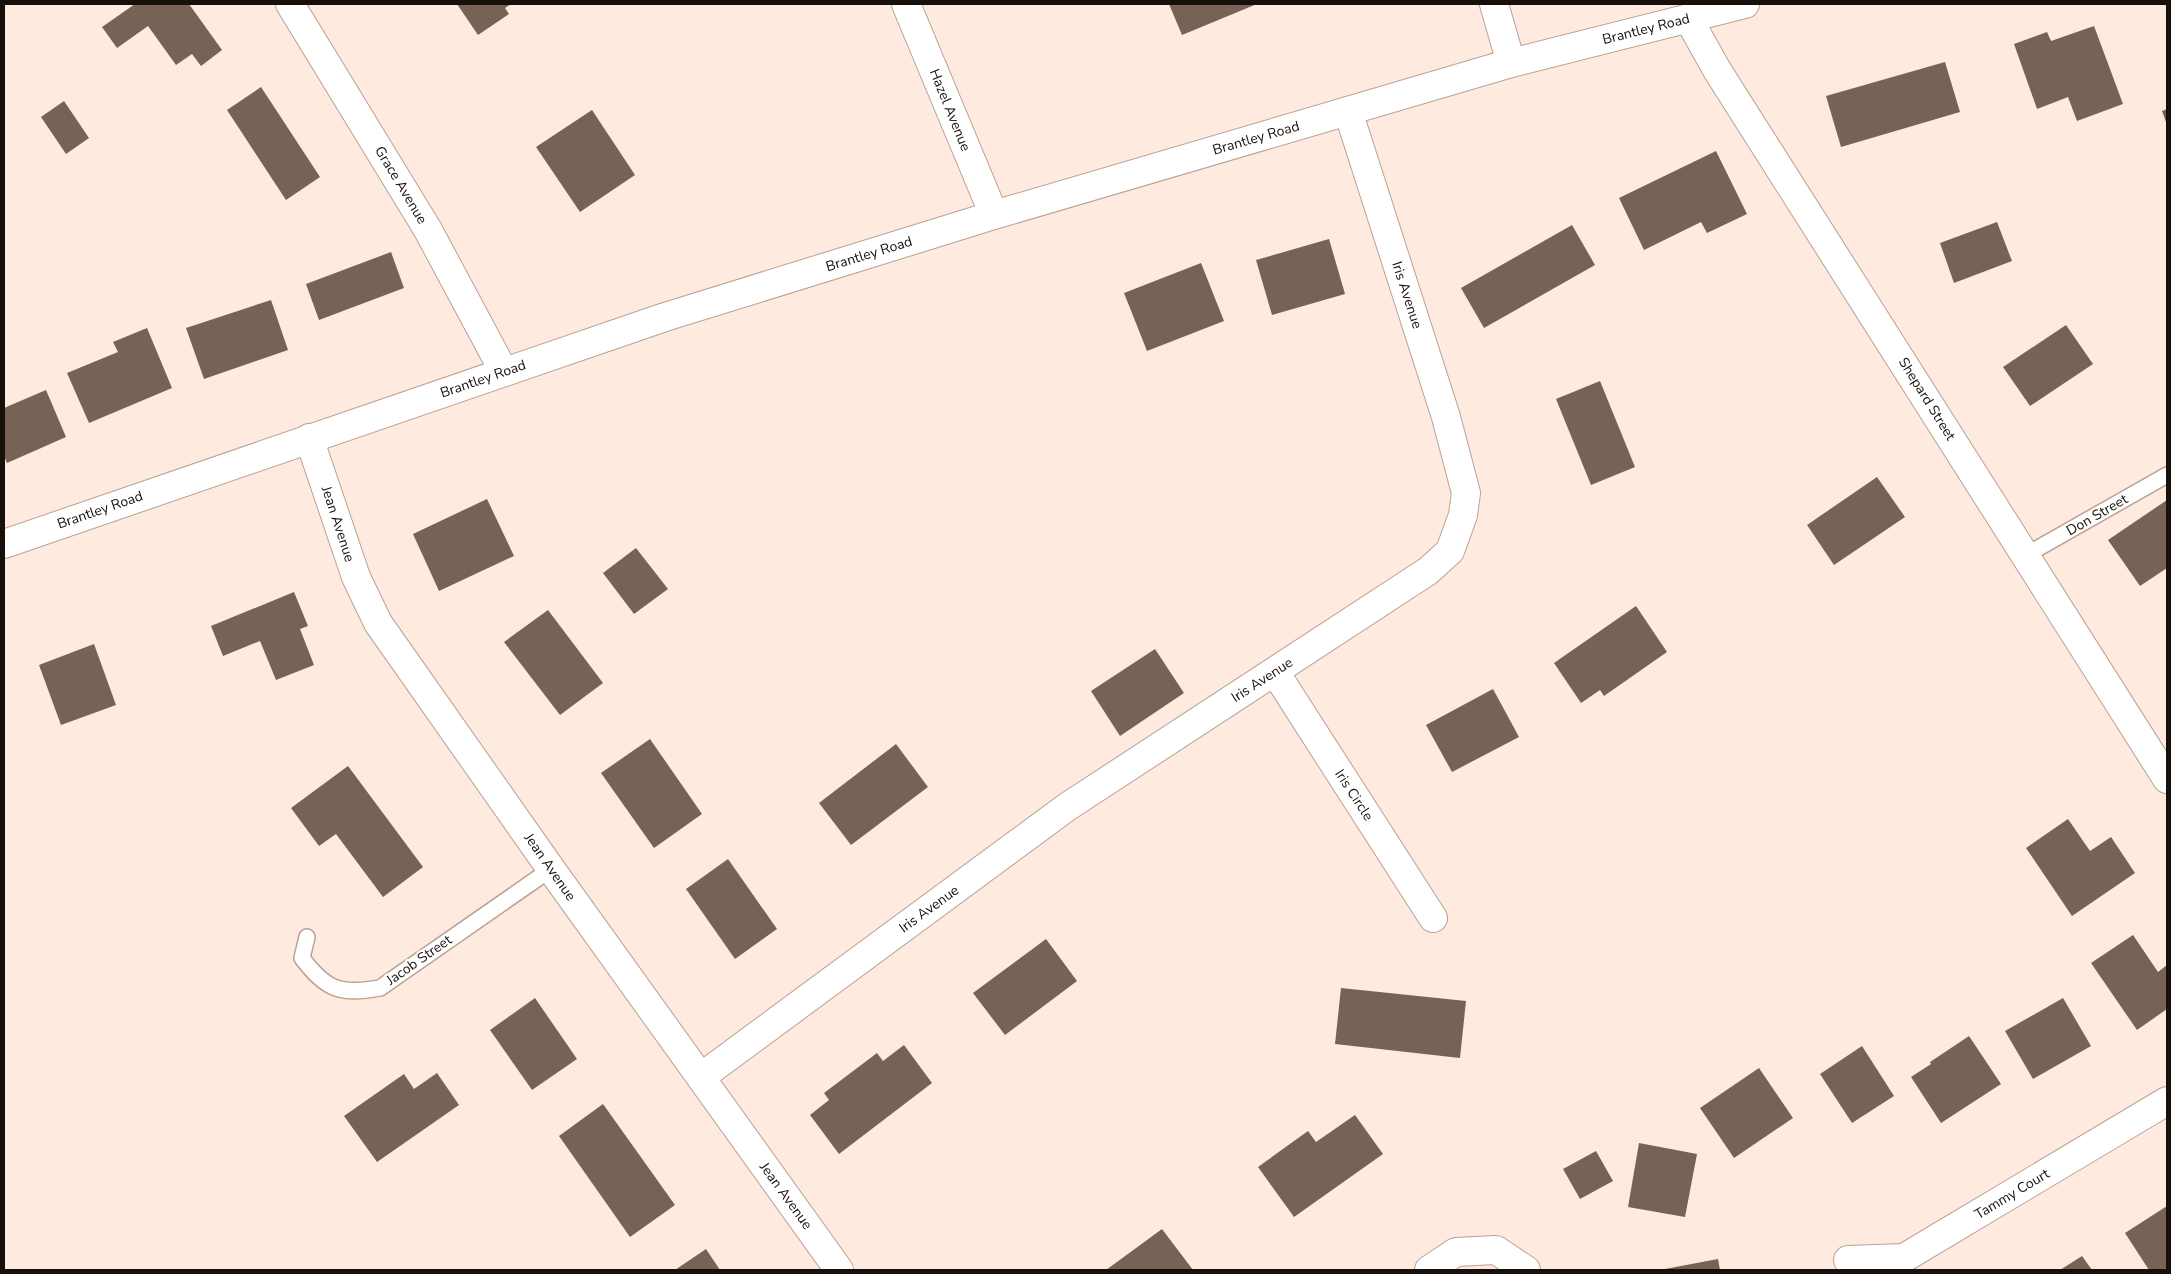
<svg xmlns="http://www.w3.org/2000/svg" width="2171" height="1274" font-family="'Nunito Sans',sans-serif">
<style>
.building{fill:#786256}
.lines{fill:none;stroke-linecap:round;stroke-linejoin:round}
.lane-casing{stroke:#b9a194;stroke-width:18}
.street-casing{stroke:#b9a194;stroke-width:30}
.secondary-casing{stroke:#b9a194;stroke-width:30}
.lane{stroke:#fff;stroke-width:15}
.street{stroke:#fff;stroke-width:28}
.secondary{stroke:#fff;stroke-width:28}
.labels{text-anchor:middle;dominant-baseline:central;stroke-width:4.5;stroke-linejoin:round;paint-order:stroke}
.street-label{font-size:14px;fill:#170f0a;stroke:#fff}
</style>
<rect width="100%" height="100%" fill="#ffeadf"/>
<g class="building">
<polygon points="135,4 189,4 222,50 201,66 192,54 176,65 148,26 117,48 102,27"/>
<polygon points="457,4 511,4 505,8 509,14 478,35"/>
<polygon points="1169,4 1257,4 1182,35"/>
<polygon points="2094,26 2123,104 2077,121 2068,97 2037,109 2014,44 2047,32 2051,41"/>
<polygon points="1945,62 1960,112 1841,147 1826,96"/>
<polygon points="261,87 320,177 286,200 227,110"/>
<polygon points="64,101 89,138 66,154 41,117"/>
<polygon points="2167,109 2167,125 2162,111"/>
<polygon points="592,110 635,175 580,212 536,147"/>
<polygon points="1716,151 1747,214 1707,233 1701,222 1644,250 1619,198"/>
<polygon points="1997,222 2012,261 1954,283 1940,243"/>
<polygon points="1572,225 1595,265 1484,328 1461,288"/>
<polygon points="1329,239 1345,294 1272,315 1256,260"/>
<polygon points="391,252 404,288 319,320 306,284"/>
<polygon points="1201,263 1224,321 1147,351 1124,293"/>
<polygon points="271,300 288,350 204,379 186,328"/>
<polygon points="2066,325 2093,364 2030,406 2003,367"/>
<polygon points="147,328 172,388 89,423 67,373 118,352 113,342"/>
<polygon points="1600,381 1635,467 1591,485 1556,399"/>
<polygon points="46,390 66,437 7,463 4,456 4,408"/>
<polygon points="1877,477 1905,517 1834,565 1807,525"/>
<polygon points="487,499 514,556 439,591 413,534"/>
<polygon points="2167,500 2167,568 2140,586 2108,540"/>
<polygon points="636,548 668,589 634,614 603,573"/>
<polygon points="294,592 308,626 300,629 314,665 276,680 260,641 223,656 211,626"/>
<polygon points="1636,606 1667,652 1604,696 1600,690 1581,703 1554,663"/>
<polygon points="548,610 603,683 560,715 504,642"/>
<polygon points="94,644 116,705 61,725 39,665"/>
<polygon points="1155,649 1184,693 1120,736 1091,691"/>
<polygon points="1493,689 1519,737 1452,772 1426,725"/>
<polygon points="650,739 702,814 654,848 601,773"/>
<polygon points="896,744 928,787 851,845 819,803"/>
<polygon points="348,766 423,867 383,897 336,834 319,846 291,808"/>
<polygon points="2068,819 2090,851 2111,837 2135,873 2072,916 2026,848"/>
<polygon points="728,859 777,929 735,959 686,889"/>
<polygon points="2133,935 2158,972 2167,965 2167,1009 2137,1030 2091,963"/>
<polygon points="1046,939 1077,981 1005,1035 973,993"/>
<polygon points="1341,988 1466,1001 1460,1058 1335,1044"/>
<polygon points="535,998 577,1059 532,1090 490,1030"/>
<polygon points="2063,998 2091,1046 2033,1079 2005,1031"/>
<polygon points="1969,1036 2001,1084 1941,1123 1911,1077 1931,1064 1930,1062"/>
<polygon points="904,1045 932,1083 839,1154 810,1115 829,1100 824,1093 877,1053 883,1061"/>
<polygon points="1862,1046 1894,1096 1852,1123 1820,1074"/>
<polygon points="1759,1068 1793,1118 1734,1158 1700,1108"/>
<polygon points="437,1073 459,1105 377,1162 344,1116 404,1074 414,1089"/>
<polygon points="603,1104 675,1205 630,1237 559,1136"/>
<polygon points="1355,1115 1383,1154 1294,1217 1258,1167 1308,1131 1316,1142"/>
<polygon points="1639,1143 1697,1154 1685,1217 1628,1207"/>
<polygon points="1596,1151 1613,1181 1580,1199 1563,1169"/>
<polygon points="2167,1206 2167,1270 2149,1270 2125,1233"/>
<polygon points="1162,1229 1193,1270 1106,1270"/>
<polygon points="706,1249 720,1270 675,1270"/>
<polygon points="2082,1256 2092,1270 2060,1270"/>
<polygon points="1718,1259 1720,1270 1665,1270 1665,1269"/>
</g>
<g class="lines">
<defs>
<g id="lane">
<polyline points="2026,555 2167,475"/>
<path d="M307,937L302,958C326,990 340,995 380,988L551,869"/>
</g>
<g id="street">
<polyline points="290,4 428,230 504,372"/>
<polyline points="906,4 994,215"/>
<polyline points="1494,4 1511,63"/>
<polyline points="1688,18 1717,70 2167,779"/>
<polyline points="309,438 356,577 378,623 551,869 839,1270"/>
<polyline points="1275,672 1433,918"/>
<polyline points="701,1077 1067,807 1428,571 1450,551 1463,515 1466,493 1446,417 1348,111"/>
<polyline points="1848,1260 1904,1258 2167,1101"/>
<polyline points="1429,1270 1456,1252 1496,1250 1526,1270"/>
</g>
<polyline id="secondary" points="4,544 665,317 994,215 1511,63 1745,4"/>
</defs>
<use href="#lane" class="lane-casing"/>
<use href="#street" class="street-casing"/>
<use href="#secondary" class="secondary-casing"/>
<use href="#lane" class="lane"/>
<use href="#street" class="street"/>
<use href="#secondary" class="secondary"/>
</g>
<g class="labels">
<g class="street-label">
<text transform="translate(1646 29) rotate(-14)">Brantley Road</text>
<text transform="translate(950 110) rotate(68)">Hazel Avenue</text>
<text transform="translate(1256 138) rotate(-16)">Brantley Road</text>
<text transform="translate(401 185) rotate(59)">Grace Avenue</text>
<text transform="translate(869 254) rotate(-17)">Brantley Road</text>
<text transform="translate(1407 295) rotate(72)">Iris Avenue</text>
<text transform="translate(483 379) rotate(-19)">Brantley Road</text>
<text transform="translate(1927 399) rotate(58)">Shepard Street</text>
<text transform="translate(100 510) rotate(-19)">Brantley Road</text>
<text transform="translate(2097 515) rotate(-30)">Don Street</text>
<text transform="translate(338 524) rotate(72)">Jean Avenue</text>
<text transform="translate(1262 680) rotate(-33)">Iris Avenue</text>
<text transform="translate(1354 795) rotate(57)">Iris Circle</text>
<text transform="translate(550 867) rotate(55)">Jean Avenue</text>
<text transform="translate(929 909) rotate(-36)">Iris Avenue</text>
<text transform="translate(419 960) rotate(-35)">Jacob Street</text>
<text transform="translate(2012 1194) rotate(-31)">Tammy Court</text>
<text transform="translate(786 1196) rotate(54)">Jean Avenue</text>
</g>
</g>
<rect width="2171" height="1274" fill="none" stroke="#170f0a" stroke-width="10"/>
</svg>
